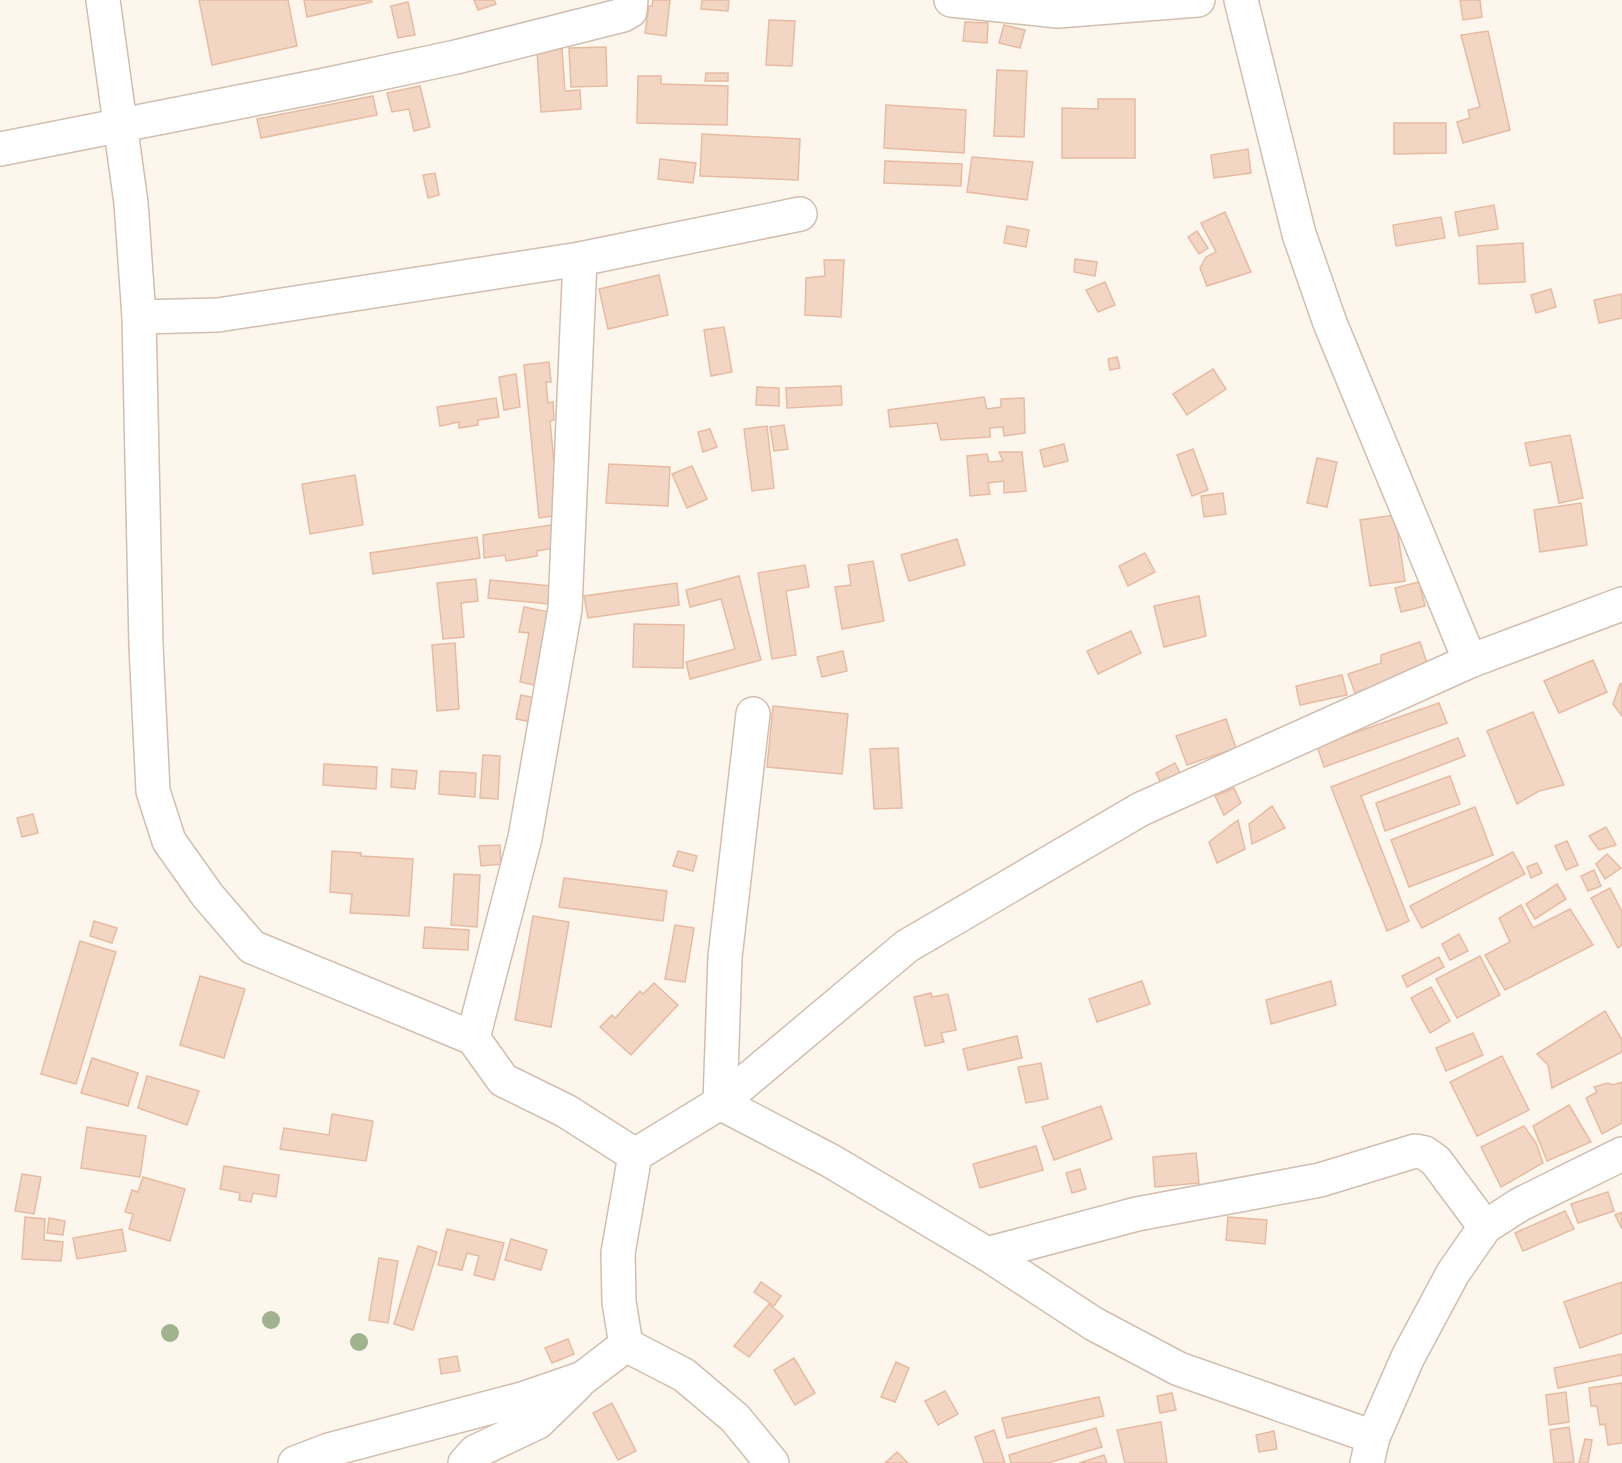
<svg xmlns="http://www.w3.org/2000/svg" width="1622" height="1463" font-family="Ubuntu,sans-serif">
<style>
.building{fill:#f3d5c3;stroke:#e6bba3;stroke-width:1.5}
.lines{fill:none;stroke-linecap:round;stroke-linejoin:round}
.minor-casing{stroke:#d1beb0;stroke-width:36}
.minor{stroke:#fff;stroke-width:33}
.tree{fill:#a0b28e}
</style>
<rect width="100%" height="100%" fill="#fdf6ec"/>
<g class="building">
<polygon points="199,0 288,0 297,46 212,65"/>
<polygon points="304,0 371,0 372,2 307,17"/>
<polygon points="474,0 494,0 496,4 478,10"/>
<polygon points="653,0 670,0 666,36 645,33 649,6 652,6"/>
<polygon points="702,0 729,0 728,11 701,9"/>
<polygon points="1460,0 1480,0 1482,17 1463,20"/>
<polygon points="408,2 415,35 398,38 391,6"/>
<polygon points="769,20 795,21 792,66 766,65"/>
<polygon points="965,22 988,23 987,43 963,41"/>
<polygon points="1004,25 1025,30 1020,48 999,43"/>
<polygon points="1488,31 1510,130 1463,143 1457,122 1470,118 1468,110 1480,107 1461,35"/>
<polygon points="606,47 607,86 571,87 569,48"/>
<polygon points="562,49 565,91 580,90 581,109 541,112 537,51"/>
<polygon points="997,70 1027,71 1024,137 994,136"/>
<polygon points="706,73 728,73 728,81 705,81"/>
<polygon points="638,76 661,76 661,84 728,86 727,125 637,123"/>
<polygon points="420,86 430,127 414,131 409,109 392,112 387,93"/>
<polygon points="373,96 377,115 261,138 257,119"/>
<polygon points="1098,99 1135,99 1135,158 1062,158 1062,108 1098,109"/>
<polygon points="886,105 966,110 964,153 884,148"/>
<polygon points="1394,123 1446,123 1446,153 1394,154"/>
<polygon points="702,134 800,139 798,180 700,176"/>
<polygon points="1248,149 1251,173 1214,178 1211,155"/>
<polygon points="972,157 1033,162 1027,200 967,192"/>
<polygon points="660,159 696,163 693,183 658,179"/>
<polygon points="885,161 962,164 961,186 884,183"/>
<polygon points="435,173 439,195 428,198 423,175"/>
<polygon points="1494,205 1498,229 1459,236 1455,212"/>
<polygon points="1225,212 1251,272 1207,286 1200,268 1206,257 1216,252 1201,223"/>
<polygon points="1441,217 1445,238 1396,246 1393,225"/>
<polygon points="1007,226 1029,230 1026,247 1004,243"/>
<polygon points="1197,231 1208,248 1199,254 1188,237"/>
<polygon points="1523,243 1525,282 1479,284 1477,246"/>
<polygon points="1075,259 1097,262 1095,276 1074,272"/>
<polygon points="824,260 844,260 841,317 805,315 806,278 825,276"/>
<polygon points="659,275 668,315 608,329 599,289"/>
<polygon points="1105,282 1115,305 1098,312 1086,290"/>
<polygon points="1551,289 1556,307 1536,313 1531,295"/>
<polygon points="1622,294 1622,318 1599,323 1594,300"/>
<polygon points="724,327 732,372 711,376 704,330"/>
<polygon points="1117,357 1120,368 1110,370 1108,359"/>
<polygon points="549,362 551,382 546,382 548,403 553,402 554,420 550,421 559,515 539,518 524,365"/>
<polygon points="1213,369 1226,389 1187,415 1173,394"/>
<polygon points="516,374 520,407 504,410 499,377"/>
<polygon points="841,386 842,405 787,408 786,388"/>
<polygon points="757,387 779,388 779,406 756,405"/>
<polygon points="984,397 987,409 1001,407 1001,399 1024,398 1025,433 1004,436 1003,427 990,428 990,437 941,440 937,423 890,427 888,410"/>
<polygon points="496,398 499,417 478,420 478,425 459,428 459,422 440,426 437,407"/>
<polygon points="784,425 788,449 774,451 770,427"/>
<polygon points="767,426 774,488 752,491 744,429"/>
<polygon points="710,429 717,447 703,452 698,432"/>
<polygon points="1570,435 1583,498 1559,503 1551,462 1530,466 1525,443"/>
<polygon points="1064,444 1068,461 1044,467 1040,450"/>
<polygon points="1193,449 1208,490 1192,496 1177,455"/>
<polygon points="999,452 1022,452 1026,491 1004,493 1004,481 988,483 990,494 970,496 967,456 987,454 989,462 1003,461"/>
<polygon points="1317,458 1337,462 1327,507 1307,503"/>
<polygon points="609,464 670,467 668,506 606,503"/>
<polygon points="692,466 707,499 687,508 672,474"/>
<polygon points="355,475 363,525 310,534 302,484"/>
<polygon points="1223,493 1226,514 1204,517 1201,496"/>
<polygon points="1581,503 1587,545 1540,552 1534,510"/>
<polygon points="1395,515 1405,581 1370,586 1360,520"/>
<polygon points="558,524 560,547 537,551 537,556 506,561 505,555 484,558 483,535"/>
<polygon points="477,537 480,558 373,574 370,553"/>
<polygon points="957,539 965,565 909,581 901,555"/>
<polygon points="1145,553 1155,572 1128,586 1119,566"/>
<polygon points="873,561 884,621 842,629 835,587 851,585 848,565"/>
<polygon points="805,565 809,587 786,591 796,655 772,659 758,573"/>
<polygon points="739,576 761,660 690,679 686,662 735,649 721,599 690,607 686,590"/>
<polygon points="476,579 478,601 461,603 464,637 443,639 437,583"/>
<polygon points="490,580 551,586 549,604 488,598"/>
<polygon points="1419,582 1425,606 1401,612 1395,588"/>
<polygon points="677,583 679,605 588,618 584,596"/>
<polygon points="1199,596 1206,636 1164,647 1154,606"/>
<polygon points="524,607 549,612 535,685 520,682 529,633 519,632"/>
<polygon points="634,624 684,625 683,668 633,667"/>
<polygon points="1131,631 1141,653 1098,674 1087,651"/>
<polygon points="1420,642 1429,669 1355,693 1348,674 1381,663 1381,655"/>
<polygon points="455,643 459,709 437,711 432,645"/>
<polygon points="843,651 847,671 822,677 817,657"/>
<polygon points="1593,660 1607,692 1559,713 1544,681"/>
<polygon points="1342,675 1347,695 1300,705 1296,686"/>
<polygon points="1622,683 1622,716 1613,704 1620,684"/>
<polygon points="521,695 541,699 536,723 516,719"/>
<polygon points="1439,703 1447,723 1324,767 1317,746"/>
<polygon points="773,706 848,714 842,774 767,767"/>
<polygon points="1533,712 1564,785 1539,791 1517,804 1487,731"/>
<polygon points="1226,719 1236,748 1187,765 1176,736"/>
<polygon points="1458,738 1465,756 1361,796 1409,921 1387,931 1331,787"/>
<polygon points="898,748 902,808 874,809 870,749"/>
<polygon points="483,755 500,756 498,799 480,798"/>
<polygon points="1175,763 1180,773 1161,783 1156,773"/>
<polygon points="324,764 377,767 376,789 323,785"/>
<polygon points="392,769 417,771 415,789 391,787"/>
<polygon points="440,771 476,773 475,797 439,794"/>
<polygon points="1450,776 1460,804 1385,831 1376,803"/>
<polygon points="1234,788 1241,803 1224,815 1215,796"/>
<polygon points="1272,806 1285,828 1252,844 1249,824"/>
<polygon points="1475,807 1493,855 1409,887 1391,840"/>
<polygon points="33,814 38,833 22,837 17,818"/>
<polygon points="1238,820 1245,849 1217,863 1209,842"/>
<polygon points="1606,827 1616,845 1599,850 1589,836"/>
<polygon points="1567,841 1578,865 1566,870 1555,846"/>
<polygon points="500,845 501,864 481,866 479,846"/>
<polygon points="332,851 361,853 361,856 413,859 409,916 350,913 352,894 330,892"/>
<polygon points="678,851 697,856 693,871 673,866"/>
<polygon points="1513,852 1525,874 1422,928 1410,906"/>
<polygon points="1607,854 1621,868 1605,879 1596,864"/>
<polygon points="1537,863 1542,873 1531,878 1527,867"/>
<polygon points="1594,870 1601,886 1588,891 1581,876"/>
<polygon points="454,874 480,875 477,927 451,925"/>
<polygon points="564,878 667,891 663,921 559,907"/>
<polygon points="1557,884 1566,899 1535,919 1526,904"/>
<polygon points="1610,888 1622,912 1622,945 1618,948 1591,898"/>
<polygon points="1521,905 1533,928 1570,909 1593,945 1505,990 1485,955 1510,942 1499,918"/>
<polygon points="533,916 569,922 551,1027 515,1020"/>
<polygon points="94,921 117,928 112,943 90,936"/>
<polygon points="675,925 694,928 685,982 665,979"/>
<polygon points="425,927 469,930 468,950 423,948"/>
<polygon points="1459,934 1468,951 1450,960 1442,944"/>
<polygon points="80,941 116,952 76,1084 41,1074"/>
<polygon points="1480,956 1500,995 1457,1018 1436,979"/>
<polygon points="1439,957 1444,967 1407,987 1402,976"/>
<polygon points="200,976 245,989 224,1058 180,1045"/>
<polygon points="1142,981 1150,1004 1097,1022 1089,999"/>
<polygon points="1331,981 1336,1005 1271,1024 1266,1000"/>
<polygon points="654,983 678,1005 631,1055 600,1027 612,1015 615,1018 640,991 643,994"/>
<polygon points="1431,987 1450,1021 1430,1033 1411,998"/>
<polygon points="931,993 932,997 948,994 956,1030 941,1033 944,1042 925,1046 914,997"/>
<polygon points="1605,1011 1622,1040 1622,1052 1552,1088 1548,1065 1537,1054"/>
<polygon points="1473,1033 1483,1055 1446,1071 1436,1048"/>
<polygon points="1017,1036 1022,1058 968,1070 963,1049"/>
<polygon points="1502,1056 1529,1110 1477,1136 1450,1082"/>
<polygon points="92,1058 138,1073 128,1106 81,1093"/>
<polygon points="1041,1063 1048,1099 1026,1103 1018,1067"/>
<polygon points="147,1076 199,1091 187,1125 138,1108"/>
<polygon points="1622,1082 1622,1123 1602,1134 1586,1098 1597,1092 1594,1087 1608,1083 1613,1085"/>
<polygon points="1569,1105 1591,1142 1547,1161 1533,1126"/>
<polygon points="1101,1106 1112,1139 1054,1160 1042,1127"/>
<polygon points="332,1114 373,1121 366,1161 280,1149 284,1128 329,1135"/>
<polygon points="1524,1126 1536,1143 1543,1163 1501,1187 1481,1147"/>
<polygon points="87,1127 146,1136 140,1177 81,1168"/>
<polygon points="1036,1146 1043,1170 980,1188 973,1164"/>
<polygon points="1196,1153 1199,1183 1155,1187 1153,1157"/>
<polygon points="224,1166 279,1175 276,1197 253,1193 251,1202 239,1200 240,1193 220,1189"/>
<polygon points="1080,1169 1086,1189 1072,1193 1066,1173"/>
<polygon points="22,1174 41,1177 34,1214 15,1211"/>
<polygon points="143,1177 185,1189 170,1241 129,1229 133,1214 125,1212 132,1190 138,1192"/>
<polygon points="1608,1192 1614,1211 1578,1223 1571,1204"/>
<polygon points="1565,1211 1574,1229 1523,1251 1515,1233"/>
<polygon points="1622,1212 1622,1229 1615,1215"/>
<polygon points="25,1217 45,1219 44,1240 63,1242 61,1261 22,1259"/>
<polygon points="1228,1217 1267,1220 1265,1244 1226,1240"/>
<polygon points="49,1218 65,1221 63,1235 47,1233"/>
<polygon points="122,1229 126,1251 77,1259 73,1238"/>
<polygon points="447,1229 504,1243 494,1280 474,1275 479,1256 467,1253 462,1270 438,1265"/>
<polygon points="511,1239 547,1250 541,1270 505,1260"/>
<polygon points="418,1246 437,1252 413,1330 394,1324"/>
<polygon points="379,1258 398,1261 388,1323 369,1320"/>
<polygon points="761,1282 781,1296 774,1306 754,1292"/>
<polygon points="1622,1282 1622,1333 1580,1348 1564,1302"/>
<polygon points="769,1304 783,1316 749,1357 734,1346"/>
<polygon points="568,1339 574,1354 552,1363 545,1348"/>
<polygon points="1622,1354 1622,1375 1558,1388 1554,1368"/>
<polygon points="457,1356 460,1371 441,1374 439,1359"/>
<polygon points="794,1358 815,1393 795,1405 774,1370"/>
<polygon points="896,1362 909,1368 895,1402 881,1397"/>
<polygon points="1622,1383 1622,1443 1608,1445 1605,1424 1600,1425 1597,1406 1591,1406 1589,1388"/>
<polygon points="945,1391 958,1414 938,1425 925,1401"/>
<polygon points="1566,1392 1569,1422 1549,1425 1546,1395"/>
<polygon points="1172,1393 1176,1410 1160,1413 1157,1396"/>
<polygon points="1099,1397 1104,1416 1007,1438 1002,1418"/>
<polygon points="612,1403 636,1451 618,1460 593,1413"/>
<polygon points="1161,1422 1167,1463 1125,1463 1117,1430"/>
<polygon points="1569,1427 1574,1462 1554,1463 1550,1430"/>
<polygon points="1096,1428 1102,1447 1048,1463 1011,1463 1009,1455"/>
<polygon points="994,1430 1005,1463 984,1463 975,1437"/>
<polygon points="1274,1431 1277,1449 1259,1452 1256,1435"/>
<polygon points="1585,1439 1592,1440 1588,1463 1579,1463"/>
<polygon points="897,1452 908,1463 885,1463"/>
<polygon points="1104,1455 1107,1463 1079,1463"/>
</g>
<g class="lines">
<defs>
<g id="minor">
<polyline points="103,0 131,203 139,317 146,646 153,791 169,841 208,896 252,947 473,1038 503,1080 566,1111 635,1155"/>
<polyline points="951,0 1058,11 1198,0"/>
<polyline points="1241,0 1299,234 1330,323 1470,661"/>
<polyline points="0,149 325,85 456,57 623,15 630,11 631,0"/>
<polyline points="139,317 218,315 580,259 800,214"/>
<polyline points="753,714 725,957 720,1103 831,1161 987,1254 1094,1324 1179,1369 1373,1437"/>
<polyline points="473,1038 525,838 565,609 580,259"/>
<polyline points="987,1254 1137,1214 1320,1180 1415,1151 1425,1153 1436,1161 1485,1227"/>
<polyline points="626,1345 619,1302 618,1253 635,1155 720,1103 907,946 1141,809 1470,661 1622,604"/>
<polyline points="626,1345 684,1375 735,1418 772,1463"/>
<polyline points="295,1463 329,1450 522,1399 583,1378 626,1345"/>
<polyline points="465,1463 475,1452 538,1422 577,1384"/>
<polyline points="1367,1463 1373,1437 1408,1357 1453,1273 1485,1227 1519,1205 1622,1154"/>
</g>
</defs>
<use href="#minor" class="minor-casing"/>
<use href="#minor" class="minor"/>
</g>
<g class="tree">
<circle cx="271" cy="1320" r="9"/>
<circle cx="170" cy="1333" r="9"/>
<circle cx="359" cy="1342" r="9"/>
</g>
</svg>
